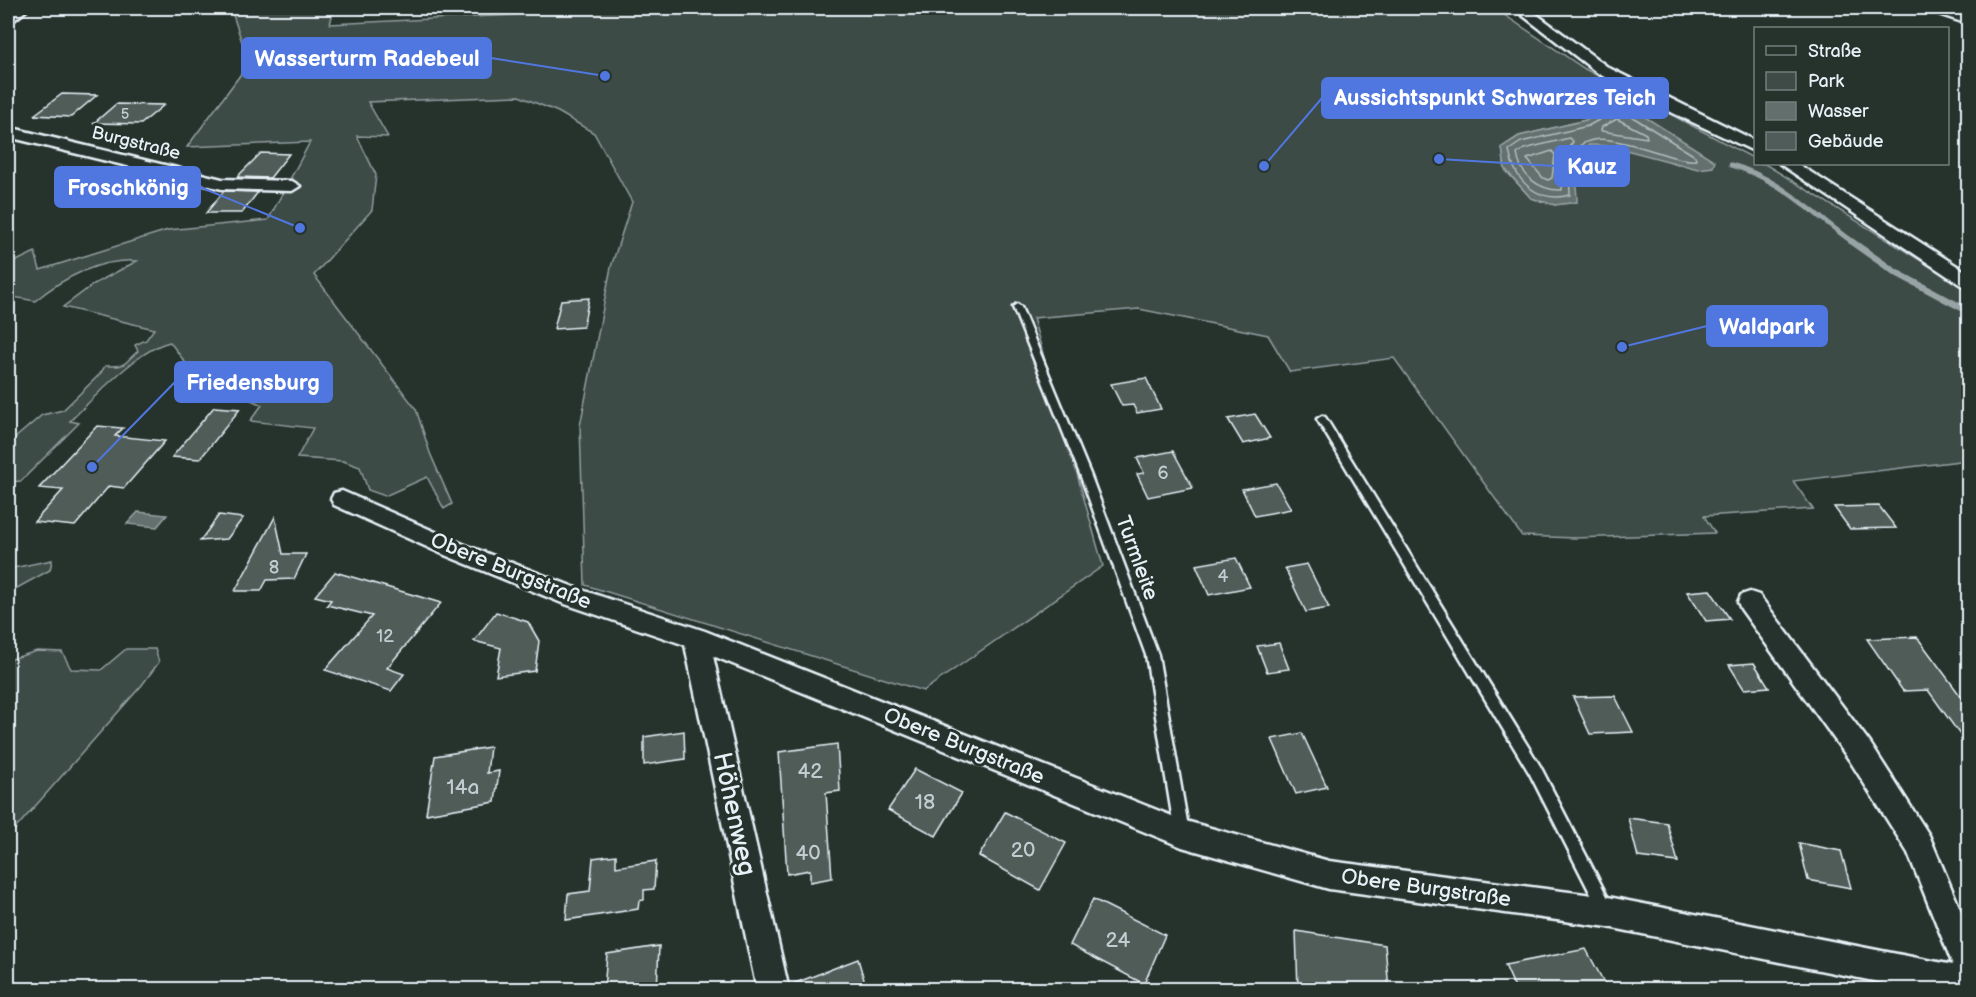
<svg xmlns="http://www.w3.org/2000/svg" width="1976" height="997" font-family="'Balsamiq Sans',sans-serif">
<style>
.green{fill:#3e4b47;stroke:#939ea0;stroke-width:1.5;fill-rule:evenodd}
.water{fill:#636f6d;stroke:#98a3a5;stroke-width:1.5}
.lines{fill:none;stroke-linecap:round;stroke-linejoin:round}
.shore{stroke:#b3bdc0;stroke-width:1.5}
.stream-far1{stroke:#98a3a5;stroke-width:5}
.stream{stroke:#98a3a5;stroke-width:7}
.building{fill:#505c59;stroke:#e8f1f8;stroke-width:1.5}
.lane-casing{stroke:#e8f1f8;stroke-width:5}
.street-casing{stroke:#e8f1f8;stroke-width:5}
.lane{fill:#26332d;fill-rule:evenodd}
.street{fill:#26332d;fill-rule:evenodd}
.labels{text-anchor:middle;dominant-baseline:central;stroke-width:6;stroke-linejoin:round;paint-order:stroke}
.far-number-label{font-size:15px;fill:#c2ccd0}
.far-street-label{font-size:18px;fill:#e8f1f8;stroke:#26332d}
.number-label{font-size:18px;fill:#c2ccd0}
.street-label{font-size:21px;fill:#e8f1f8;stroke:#26332d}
.near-number-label{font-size:21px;fill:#c2ccd0}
.near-street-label{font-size:26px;fill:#e8f1f8;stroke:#26332d}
.leader{fill:none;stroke:#5077e0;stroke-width:2}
.callout-dot{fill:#5077e0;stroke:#26332d;stroke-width:2}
.callout{fill:#5077e0;stroke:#5077e0;stroke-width:2}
.callout-label{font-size:22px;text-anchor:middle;font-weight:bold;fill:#fff}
</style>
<rect width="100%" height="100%" fill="#26332d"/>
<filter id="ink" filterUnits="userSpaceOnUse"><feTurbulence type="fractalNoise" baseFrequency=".0167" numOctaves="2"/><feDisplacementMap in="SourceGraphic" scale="12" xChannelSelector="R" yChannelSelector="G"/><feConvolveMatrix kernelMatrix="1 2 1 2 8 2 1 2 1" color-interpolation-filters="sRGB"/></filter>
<g filter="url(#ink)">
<g class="green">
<path d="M261,8H334L330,24L513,15L517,8H1494L1585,69L1755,159L1756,164H1765L1968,290V460L1793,481L1813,509L1704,516L1715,533L1575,538L1522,536L1394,358L1290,372L1268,335L1139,309L1033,318L1103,566L923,691L585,585L580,426L611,267L632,202L594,133L558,112L519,96L368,102L388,137L357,136L376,175L372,210L314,275L416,409L430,453L452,504L444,509L427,477L385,496L368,490L360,467L343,461L297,458L313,428L250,421L262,405L193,373L170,342C138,349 94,398 70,421L79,423L21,481L8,482V444L42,415L63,410L100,374L105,366C128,366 121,366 138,351L135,345L146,340L154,329L63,307L94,284L137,261C101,258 62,278 35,301L8,296V265L35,252L40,270L168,230L268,220L310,142L187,147L249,63L233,15ZM1614,104L1678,165C1650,152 1619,146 1589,145C1574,160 1573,166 1577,186L1555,205L1531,198L1505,170L1502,147L1519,136L1586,120Z"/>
<polygon points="52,560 50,570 8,593 8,569"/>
<polygon points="126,649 155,649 159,662 142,685 8,837 8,660 37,651 62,652 71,669 101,670"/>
</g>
<g class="water">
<path d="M1614,104L1634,110L1715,161L1713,167L1698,169L1611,146L1589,145C1567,166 1577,175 1577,202L1555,205L1531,198L1505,169L1502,147L1519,136L1586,120Z"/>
<polygon points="138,512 167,515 157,527 127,524"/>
</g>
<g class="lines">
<g class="shore">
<path d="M1615,111L1631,116L1695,156L1696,160C1667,164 1588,113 1571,158C1567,169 1570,183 1570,195C1538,204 1514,181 1509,150L1521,142L1588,126Z"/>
<polygon points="1617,119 1646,134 1647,138 1601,131 1602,127"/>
<path d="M1569,138L1573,142C1555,163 1564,168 1562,190C1540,191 1520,176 1517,154L1524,149Z"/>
<polygon points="1552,151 1555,155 1552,178 1548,180 1543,178 1527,159"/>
</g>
<path class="stream-far1" d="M1731,165C1780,178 1814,215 1854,243"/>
<polyline class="stream" points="1852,242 1895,272 1968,311"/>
</g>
<g class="building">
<polygon points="62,94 97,95 71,117 34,115"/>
<polygon points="116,104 164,105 141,124 94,123"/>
<polygon points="261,153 289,154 270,178 237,177"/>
<polygon points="224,191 258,192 242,213 206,213"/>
<polygon points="589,298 583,327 554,329 561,300"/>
<polygon points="1146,378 1161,409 1137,413 1133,405 1122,406 1111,384"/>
<polygon points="214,407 240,409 200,459 172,457"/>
<polygon points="1255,414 1270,438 1243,444 1228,419"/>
<polygon points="97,426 123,428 115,436 165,441 124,488 109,486 75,526 34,522 63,490 39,488"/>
<polygon points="1173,451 1193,488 1148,497 1137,474 1144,473 1137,458"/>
<polygon points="1276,483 1291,509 1255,516 1242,489"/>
<polygon points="1879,506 1896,528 1850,529 1834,507"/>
<polygon points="219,515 243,518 227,539 200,541"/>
<polygon points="275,517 283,554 306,554 294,579 267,580 261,591 235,591"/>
<polygon points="1236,558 1250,587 1209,595 1196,565"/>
<polygon points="1307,564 1329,608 1306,612 1285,568"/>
<polygon points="335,572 441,603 387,668 404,674 391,691 325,670 372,616 327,605 331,600 315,596"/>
<polygon points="1710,590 1730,619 1706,621 1687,592"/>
<polygon points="496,612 528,622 539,641 535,671 496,676 501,648 474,641"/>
<polygon points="1917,637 1968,706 1968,746 1928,690 1903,691 1867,639"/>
<polygon points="1279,643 1289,669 1267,672 1257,646"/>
<polygon points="1754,663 1769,687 1744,689 1729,665"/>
<polygon points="1615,696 1633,732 1590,734 1573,697"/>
<polygon points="684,731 685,759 644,765 644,737"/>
<polygon points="1302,733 1327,787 1296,794 1272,739"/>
<polygon points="837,744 840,791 826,793 832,878 810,882 810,870 787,874 779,752"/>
<polygon points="490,747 487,773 499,771 495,802 426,814 435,756"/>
<polygon points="915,769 962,793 936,836 888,810"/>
<polygon points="1005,812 1066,843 1040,890 979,856"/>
<polygon points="1628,818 1667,823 1678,862 1638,857"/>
<polygon points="1799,843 1841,851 1851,888 1808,880"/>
<polygon points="616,855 616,867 656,861 654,889 644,890 644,900 639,901 638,909 566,920 568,894 590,891 593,858"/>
<polygon points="1093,899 1165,935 1144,984 1070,945"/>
<polygon points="1296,931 1385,945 1389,990 1298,990"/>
<polygon points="659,946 657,990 604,990 607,954"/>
<polygon points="1586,949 1608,990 1516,990 1505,965"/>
<polygon points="858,959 867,990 791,990 790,985"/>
</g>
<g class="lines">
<defs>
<g id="lane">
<polygon points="1017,304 1021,307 1090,474 1158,655 1189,833 1187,837 1182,839 1177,837 1175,833 1146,655 1080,474 1013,307"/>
<polygon points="1322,416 1325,417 1540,766 1611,904 1613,909 1611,914 1606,916 1601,914 1530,774 1317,419"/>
</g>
<g id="street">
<polygon points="14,8 29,8 13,21 8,22 8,12"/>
<polygon points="1513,8 1528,8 1609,68 1756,141 1756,152 1673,113 1599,74"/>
<polygon points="1927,8 1946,8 1968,16 1968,24 1929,11"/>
<polygon points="8,127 222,179 292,181 300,186 292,191 222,189 8,137"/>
<polygon points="1780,164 1798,164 1968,273 1968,287 1961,285"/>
<polygon points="342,491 463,544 579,589 705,631 1182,820 1329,861 1608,897 1953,965 1908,853 1850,761 1741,609 1738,602 1741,595 1750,592 1759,595 1870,743 1929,835 1968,928 1968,990 1918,990 1608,927 1329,889 1182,847 713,656 789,990 757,990 685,645 562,603 447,556 334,505 331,499 334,493"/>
</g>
</defs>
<use href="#lane" class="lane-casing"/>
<use href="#street" class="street-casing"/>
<use href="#lane" class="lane"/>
<use href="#street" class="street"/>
</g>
</g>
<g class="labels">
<g class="far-number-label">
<text x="125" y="114">5</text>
</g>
<g class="far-street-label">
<text transform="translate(136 143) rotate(14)">Burgstraße</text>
</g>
<g class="number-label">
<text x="1163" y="473">6</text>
<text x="274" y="567">8</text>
<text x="1223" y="576">4</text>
<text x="385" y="636">12</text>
</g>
<g class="street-label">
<text transform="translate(1137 558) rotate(70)">Turmleite</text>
<text transform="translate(511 571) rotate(22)">Obere Burgstraße</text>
<text transform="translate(964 746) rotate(22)">Obere Burgstraße</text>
<text transform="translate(1426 888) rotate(8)">Obere Burgstraße</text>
</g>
<g class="near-number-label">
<text x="810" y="771">42</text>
<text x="463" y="787">14a</text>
<text x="925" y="802">18</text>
<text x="1023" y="850">20</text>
<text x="808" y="853">40</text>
<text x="1118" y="940">24</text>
</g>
<g class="near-street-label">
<text transform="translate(734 814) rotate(78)">Höhenweg</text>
</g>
</g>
<path class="leader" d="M605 76L491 58M1264 166L1322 98M1439 159L1555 166M300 228L200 187M1622 347L1707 326M92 467L175 382"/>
<g class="callout-dot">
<circle cx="605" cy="76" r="6"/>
<circle cx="1264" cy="166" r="6"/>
<circle cx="1439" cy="159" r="6"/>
<circle cx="300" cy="228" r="6"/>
<circle cx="1622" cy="347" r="6"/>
<circle cx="92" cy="467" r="6"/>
</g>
<g class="callout">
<rect x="242" y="38" width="249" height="40" rx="6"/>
<rect x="1322" y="78" width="346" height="40" rx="6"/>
<rect x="1555" y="146" width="74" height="40" rx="6"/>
<rect x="55" y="167" width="145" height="40" rx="6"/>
<rect x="1707" y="306" width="120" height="40" rx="6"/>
<rect x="175" y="362" width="157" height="40" rx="6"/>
</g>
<g class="callout-label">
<text x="367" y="66">Wasserturm Radebeul</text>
<text x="1495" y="105">Aussichtspunkt Schwarzes Teich</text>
<text x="1592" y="174">Kauz</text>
<text x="128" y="195">Froschkönig</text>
<text x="1767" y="334">Waldpark</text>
<text x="253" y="390">Friedensburg</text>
</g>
<rect width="1976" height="997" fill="none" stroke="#26332d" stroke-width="30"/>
<rect x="15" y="15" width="1946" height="967" fill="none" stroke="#e8f1f8" stroke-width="2" filter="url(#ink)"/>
<rect x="1754" y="27" width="195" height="138" fill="#26332d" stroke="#747f7e" stroke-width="1.5"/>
<rect x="1766" y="46" width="30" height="9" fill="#26332d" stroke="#747f7e" stroke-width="1.5"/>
<text x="1808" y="57" font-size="18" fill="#e8f1f8">Straße</text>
<rect x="1766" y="72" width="30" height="18" fill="#3e4b47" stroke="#747f7e" stroke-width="1.5"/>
<text x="1808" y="87" font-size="18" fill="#e8f1f8">Park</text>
<rect x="1766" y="102" width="30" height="18" fill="#636f6d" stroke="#747f7e" stroke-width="1.5"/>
<text x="1808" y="117" font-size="18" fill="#e8f1f8">Wasser</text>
<rect x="1766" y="132" width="30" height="18" fill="#505c59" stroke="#747f7e" stroke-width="1.5"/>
<text x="1808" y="147" font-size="18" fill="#e8f1f8">Gebäude</text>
</svg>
